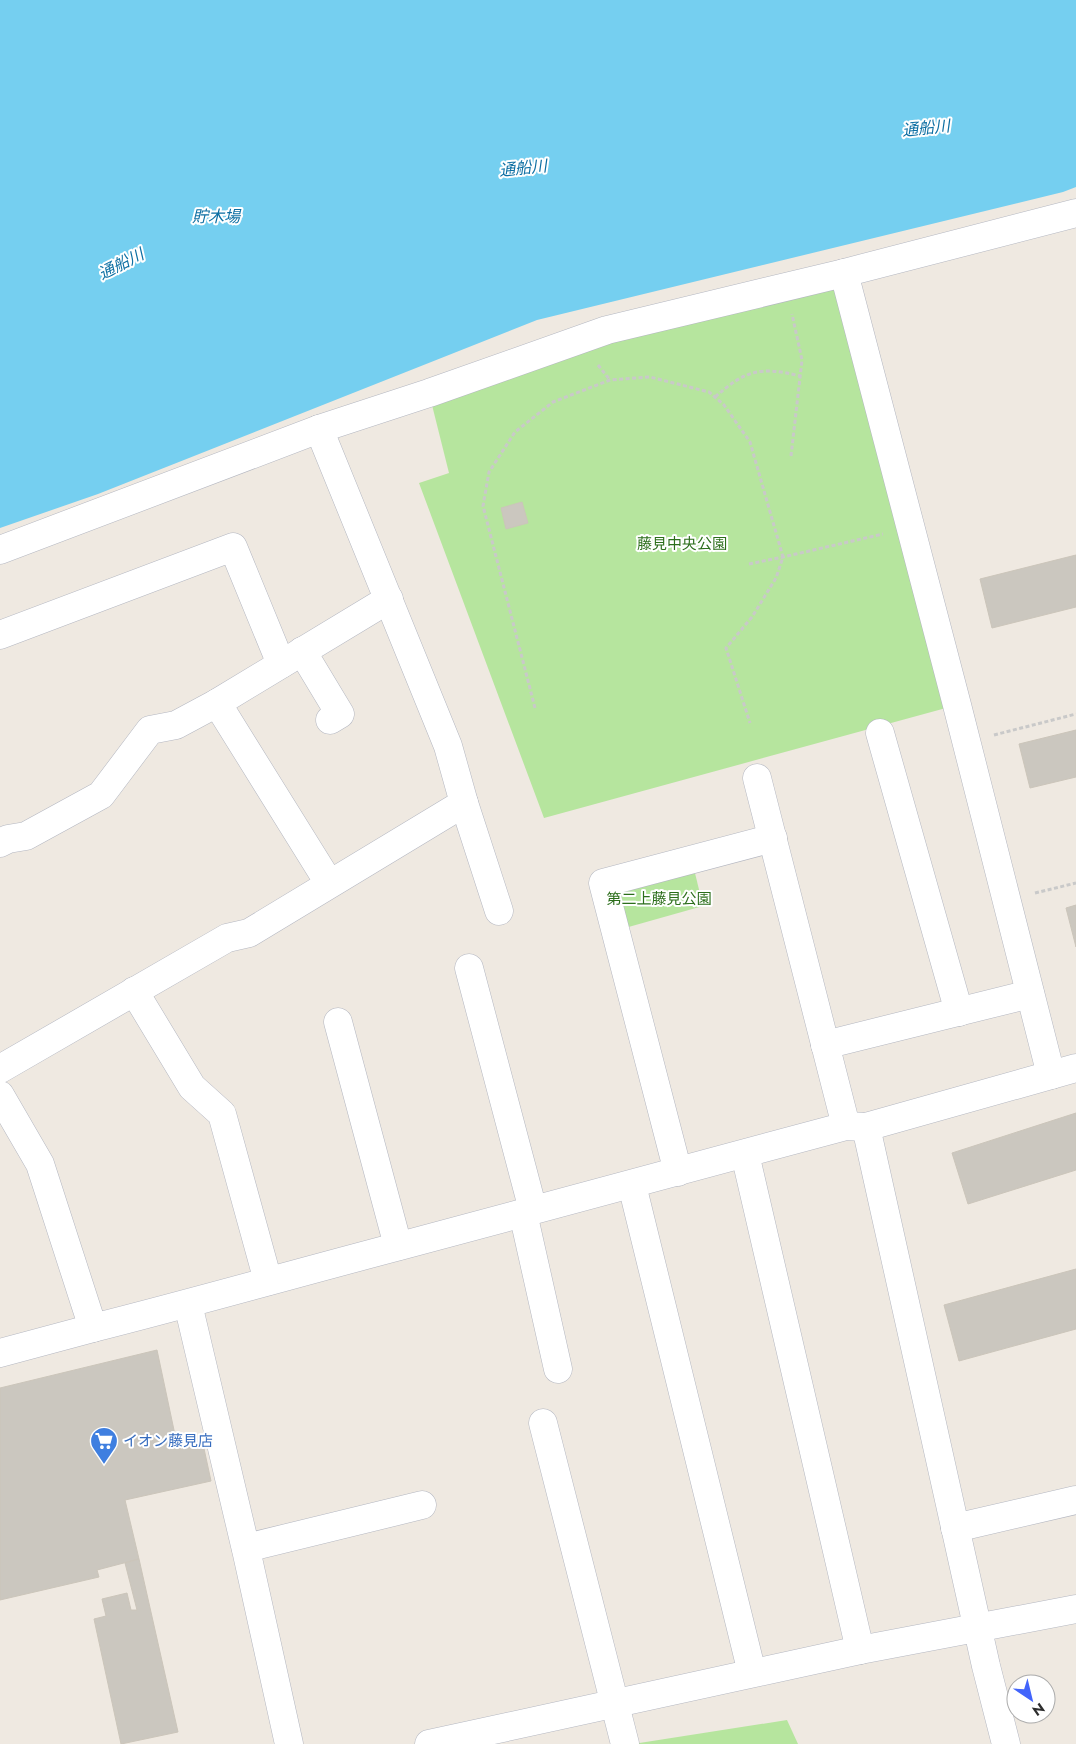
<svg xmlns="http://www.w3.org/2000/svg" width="1076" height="1744" font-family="Jost,'Noto Sans JP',sans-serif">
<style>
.green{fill:#b6e59e}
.water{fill:#75cff0}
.building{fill:#cbc7bf;stroke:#cbc5ba}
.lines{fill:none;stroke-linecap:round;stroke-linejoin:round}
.minor-casing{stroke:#b4b7c1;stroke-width:29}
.path{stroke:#c9c9c9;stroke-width:3;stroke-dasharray:4 2.5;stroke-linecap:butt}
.minor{stroke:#fff;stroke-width:28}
.labels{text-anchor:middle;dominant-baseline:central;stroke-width:4;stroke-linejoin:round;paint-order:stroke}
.park-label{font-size:15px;fill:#2c6e1b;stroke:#fff}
.shop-label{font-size:15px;fill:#366cbe;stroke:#fff;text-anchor:start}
.water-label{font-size:16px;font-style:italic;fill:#0d6fa3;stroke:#fff}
</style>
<rect width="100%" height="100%" fill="#efe9e1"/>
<g class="green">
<polygon points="844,273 957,705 544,818 419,483 449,473 429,393"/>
<polygon points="694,869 703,906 625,928 615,891"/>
<polygon points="787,1720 798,1744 633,1744"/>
</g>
<polygon class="water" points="0,0 1076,0 1076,187 1063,192 537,320 98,494 0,528"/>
<g class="building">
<polygon points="522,502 528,523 506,529 501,508"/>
<polygon points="1076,555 1076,607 992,628 980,579"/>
<polygon points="1076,730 1076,777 1030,788 1019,744"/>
<polygon points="1076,905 1076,947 1066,908"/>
<polygon points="1076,1113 1076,1170 968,1204 952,1153"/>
<polygon points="1076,1269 1076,1329 959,1361 944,1305"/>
<polygon points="157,1350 178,1449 203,1444 211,1481 125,1500 139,1559 97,1570 99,1577 0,1600 0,1388"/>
<polygon points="139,1559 178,1732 121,1744 94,1619 106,1616 102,1599 127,1593 131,1610 137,1610 125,1563"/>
</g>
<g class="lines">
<defs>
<g id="minor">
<polyline points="844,273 957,705 1051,1075"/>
<polyline points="0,550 319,429 429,393 607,330 844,273 1076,213"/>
<polyline points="0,635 233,547 281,664"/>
<polyline points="302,651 340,714 330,720"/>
<polyline points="217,703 329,883"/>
<polyline points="880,733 959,1012"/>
<polyline points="757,778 846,1126"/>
<polyline points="464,803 499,911"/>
<polyline points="0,843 8,839 26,836 101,795 150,730 176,725 217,703 389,599"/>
<polyline points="469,968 533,1210"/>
<polyline points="134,991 192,1087 222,1114 268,1281"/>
<polyline points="338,1022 398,1246"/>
<polyline points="825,1045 1030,994"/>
<polyline points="0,1069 227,938 249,933 464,803 448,746 319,429"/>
<path d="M0,1095L40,1164L93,1328C196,1302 297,1273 400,1246C549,1206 698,1167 846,1126L866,1127L1076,1068"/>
<polyline points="866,1127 986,1666 1006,1744"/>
<polyline points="745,1154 860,1650"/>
<polyline points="678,1172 603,883 773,838"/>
<polyline points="632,1185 752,1673"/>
<polyline points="523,1213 558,1369"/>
<polyline points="188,1304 247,1554 289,1744"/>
<polyline points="0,1353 93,1328"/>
<polyline points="543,1423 625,1744"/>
<polyline points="955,1528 1076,1500"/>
<polyline points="246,1548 422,1505"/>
<polyline points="429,1744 860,1650 1076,1609"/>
</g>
</defs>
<use href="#minor" class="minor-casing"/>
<g class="path">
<polyline points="598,365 610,380"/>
<path d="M715,397C746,370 760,366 800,376"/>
<polyline points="791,456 802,360 792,314"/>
<polyline points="749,564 783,557 883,534"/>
<polyline points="535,708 483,506 489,472 515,432 553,402 610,380 650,377 709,392 724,405 750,442 783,557 776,578 752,617 726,648 750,723"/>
<polyline points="994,735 1076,714"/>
<polyline points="1035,893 1076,883"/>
</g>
<use href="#minor" class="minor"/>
</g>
<defs>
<symbol id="supermarket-pin" viewBox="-11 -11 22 30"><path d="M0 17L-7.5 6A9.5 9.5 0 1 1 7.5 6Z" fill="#3f7fe0" stroke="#fff"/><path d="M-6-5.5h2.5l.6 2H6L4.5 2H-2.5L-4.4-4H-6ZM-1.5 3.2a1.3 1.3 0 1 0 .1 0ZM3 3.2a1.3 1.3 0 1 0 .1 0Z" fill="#fff"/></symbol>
</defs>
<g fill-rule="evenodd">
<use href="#supermarket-pin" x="88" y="1425" width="32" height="43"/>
</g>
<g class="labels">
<g class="park-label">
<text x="682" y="544">藤見中央公園</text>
<text x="659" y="899">第二上藤見公園</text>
</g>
<g class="shop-label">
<text x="123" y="1441">イオン藤見店</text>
</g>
<g class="water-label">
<text transform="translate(926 128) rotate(-6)">通船川</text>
<text transform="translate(523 168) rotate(-6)">通船川</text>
<text x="216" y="216">貯木場</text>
<text transform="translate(121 264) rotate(-27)">通船川</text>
</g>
</g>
<g transform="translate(1031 1699) rotate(145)"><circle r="24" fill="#ffffff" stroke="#ababab"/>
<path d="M0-4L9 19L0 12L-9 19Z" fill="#4264fb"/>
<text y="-8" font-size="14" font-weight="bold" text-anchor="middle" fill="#2e2e2e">N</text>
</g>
</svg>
